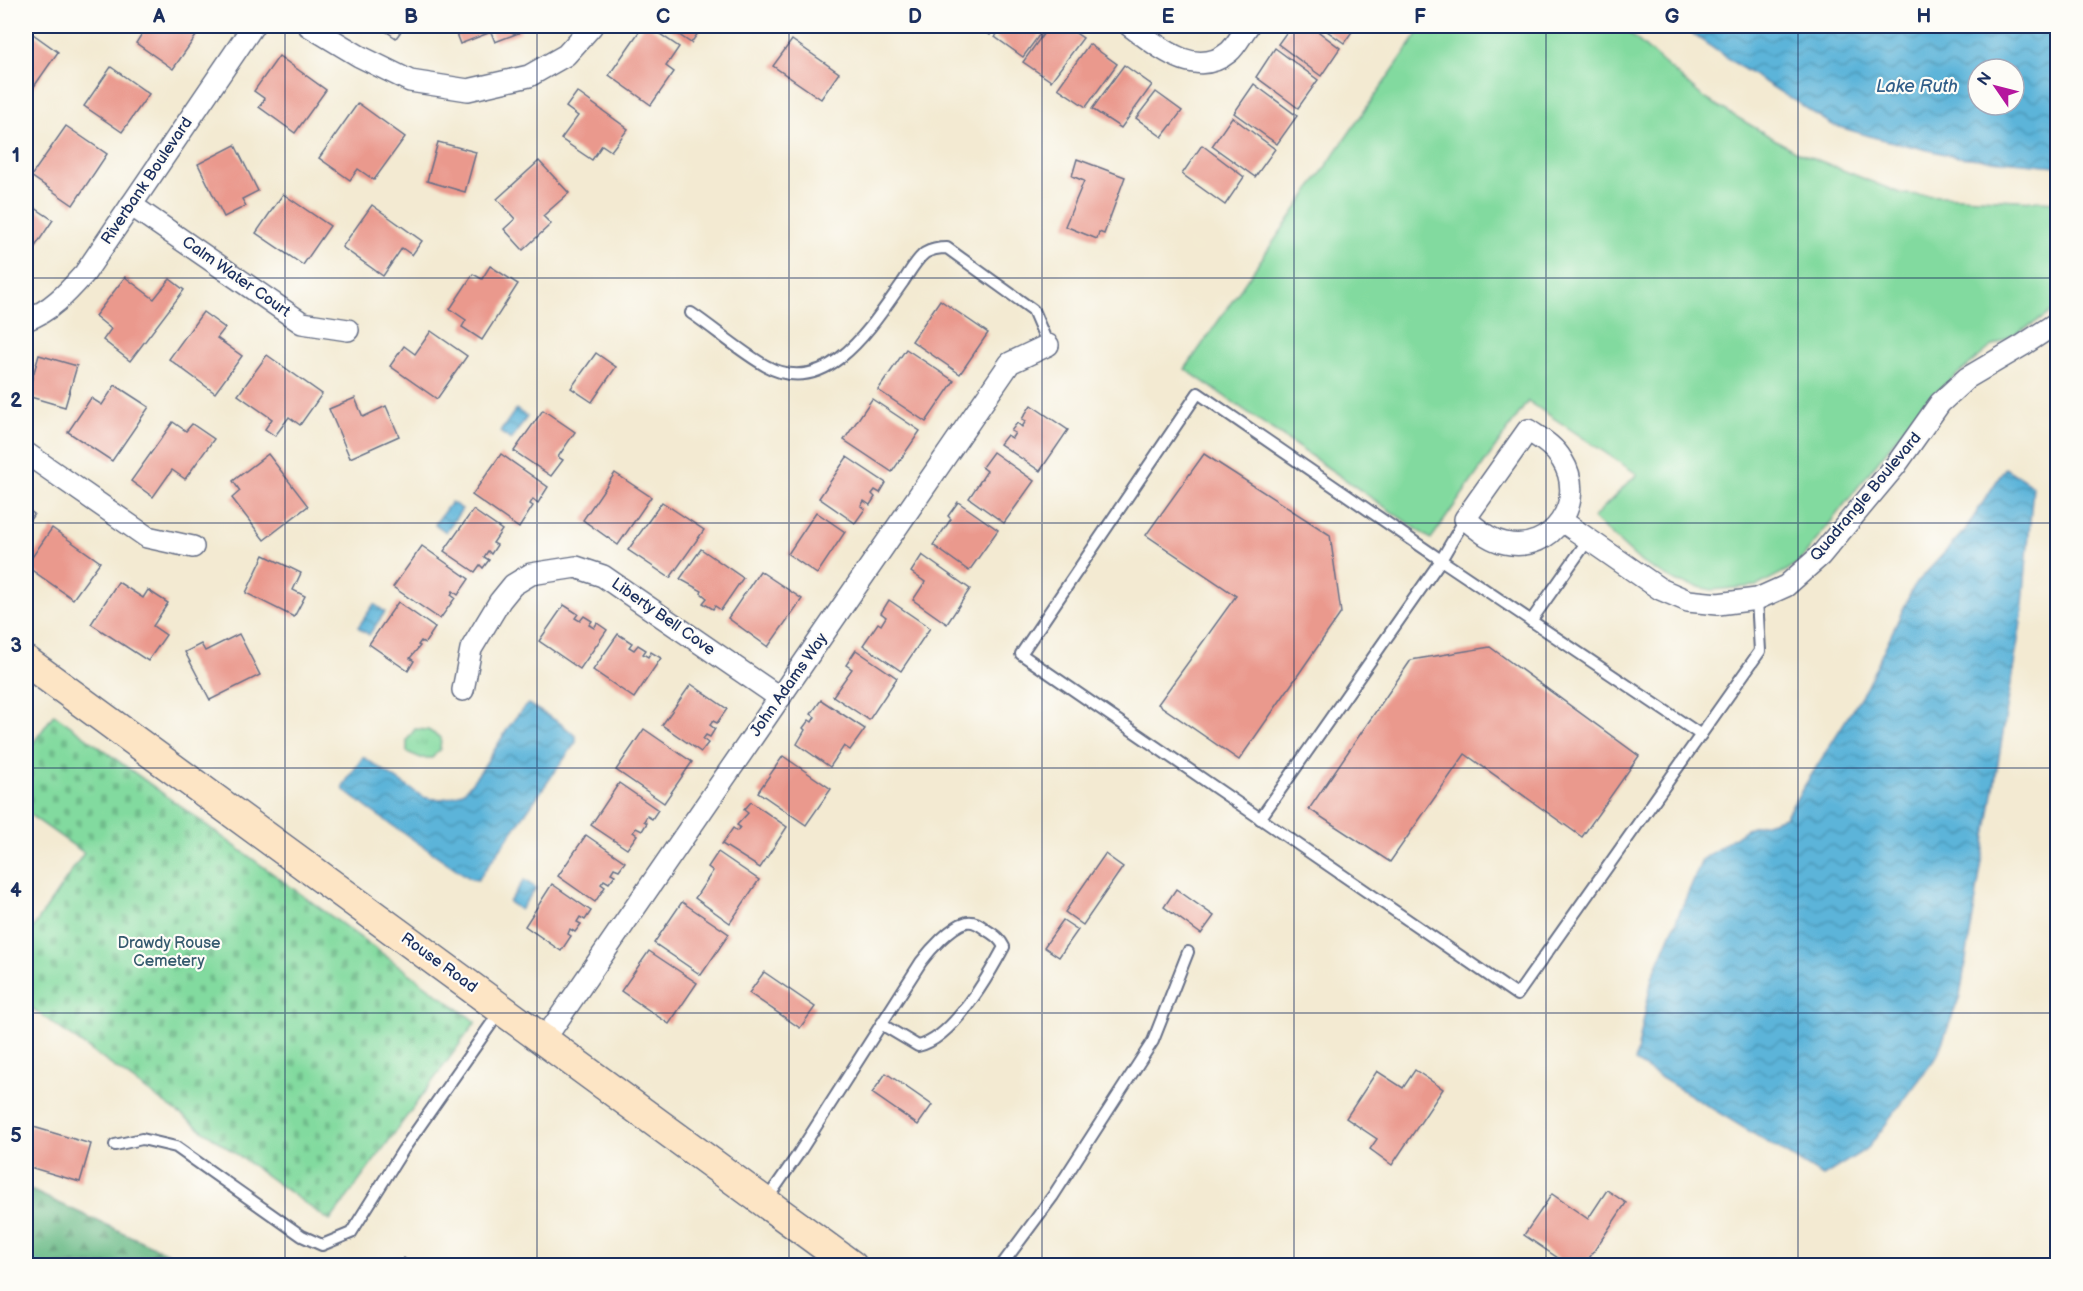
<svg xmlns="http://www.w3.org/2000/svg" width="2083" height="1291" font-family="'Balsamiq Sans',sans-serif">
<style>
.grass{fill:#82da9f;stroke:#4e847e;stroke-width:1.5}
.forest{fill:url(#forest-firs);stroke:#427472;stroke-width:1.5}
.cemetery{fill:url(#cemetery-stones);stroke:#4e847e;stroke-width:1.5}
.park{fill:url(#park-tufts);stroke:#4e847e;stroke-width:1.5}
.water{fill:url(#water-waves);stroke:#3b729c;stroke-width:1.5;fill-rule:evenodd}
.lines{fill:none;stroke-linecap:round;stroke-linejoin:round}
.stream{stroke:#5bb4d9;stroke-width:5}
.building{fill:#ea998d}
.lane-casing{stroke:#677087;stroke-width:14}
.street-casing{stroke:#677087;stroke-width:24}
.secondary-casing{stroke:#677087;stroke-width:33}
.lane{stroke:#fff;stroke-width:10}
.street{stroke:#fff;stroke-width:21}
.secondary{stroke:#fde5c5;stroke-width:30}
.grid{fill:none;stroke:#1b2f5e;stroke-width:1.5;stroke-opacity:0.55}
.labels{text-anchor:middle;dominant-baseline:central;stroke-width:4.5;stroke-linejoin:round;paint-order:stroke}
.street-label{font-size:16px;fill:#1b2f5e;stroke:#fdfcf7}
.park-label{font-size:16px;fill:#355a6e;stroke:#fdfcf7}
.water-label{font-size:18px;font-style:italic;fill:#315e89;stroke:#fdfcf7}
.neatline{fill:none;stroke:#1b2f5e;stroke-width:2}
.grid-label{font-size:20px;text-anchor:middle;font-weight:bold;fill:#1b2f5e}
</style>
<defs>
<pattern id="forest-firs" width="22" height="20" patternUnits="userSpaceOnUse" patternTransform="scale(1.5)"><rect width="22" height="20" fill="#69ba86"/><path d="M5 1l3.5 6h-7zM16 11l3.5 6h-7z" fill="#569871"/></pattern>
<pattern id="cemetery-stones" width="16" height="16" patternUnits="userSpaceOnUse" patternTransform="scale(1.5)"><rect width="16" height="16" fill="#82da9f"/><path d="M2 7V4a2 2 0 0 1 4 0v3zM10 15v-3a2 2 0 0 1 4 0v3z" fill="#70bb8b"/></pattern>
<pattern id="park-tufts" width="24" height="20" patternUnits="userSpaceOnUse" patternTransform="scale(1.5)"><rect width="24" height="20" fill="#82da9f"/><path d="M3 7l-1-3M5 7V3M7 7l1-3M15 17l-1-3M17 17v-4M19 17l1-3" fill="none" stroke="#70bb8b"/></pattern>
<pattern id="water-waves" width="16" height="10" patternUnits="userSpaceOnUse" patternTransform="scale(1.5)"><rect width="16" height="10" fill="#5bb4d9"/><path d="M0 5q4-4 8 0t8 0" fill="none" stroke="#4a93b3"/></pattern>
</defs>
<rect width="100%" height="100%" fill="#fdfcf7"/>
<filter id="ink" filterUnits="userSpaceOnUse"><feTurbulence type="fractalNoise" baseFrequency=".0167" numOctaves="2"/><feDisplacementMap in="SourceGraphic" scale="12" xChannelSelector="R" yChannelSelector="G"/><feConvolveMatrix kernelMatrix="1 2 1 2 8 2 1 2 1" color-interpolation-filters="sRGB"/></filter>
<filter id="wash" filterUnits="userSpaceOnUse"><feTurbulence type="fractalNoise" baseFrequency=".008" numOctaves="4" result="noise"/><feDisplacementMap in="SourceGraphic" scale="24" xChannelSelector="R" yChannelSelector="G"/><feGaussianBlur stdDeviation="1.35" result="paint"/><feColorMatrix in="noise" values="0 0 0 0 0 0 0 0 0 0 0 0 0 0 0 0 0 1.4 0 .05"/><feComposite in="paint" operator="in"/></filter>
<g filter="url(#wash)">
<rect width="100%" height="100%" fill="#f3ead2"/>
<polygon class="grass" points="1426,26 1621,26 1704,98 1793,150 1902,194 2057,202 2057,307 2043,318 1991,347 1926,400 1797,565 1757,586 1712,590 1677,582 1642,563 1593,518 1637,474 1528,401 1431,539 1185,369 1420,31"/>
<polygon class="forest" points="26,1188 193,1265 26,1265"/>
<polygon class="cemetery" points="54,714 476,1022 330,1221 26,1004 26,938 84,853 26,812 26,753"/>
<polygon class="park" points="415,729 428,730 441,738 440,749 432,758 421,758 407,752 407,740"/>
<g class="water">
<path d="M1681,26H2057V166L1958,157L1880,139L1833,125L1739,66ZM1978,69H2014V105H1978Z"/>
<polygon points="516,409 527,417 511,440 500,432"/>
<polygon points="2005,468 2033,486 2022,616 1960,996 1937,1056 1868,1148 1823,1176 1635,1062 1652,978 1702,860 1746,829 1785,817 1866,688 1914,586 1966,529"/>
<polygon points="451,502 462,509 446,532 435,524"/>
<polygon points="374,604 385,612 369,635 358,627"/>
<path d="M528,704L560,723L576,736V742L478,880L471,879L370,810L344,790L343,786L363,757L423,797C436,801 453,799 464,791C469,788 472,781 476,777C495,754 506,724 528,704Z"/>
<polygon points="524,880 536,888 520,910 509,902"/>
</g>
<g class="lines">
<polyline class="stream" points="26,1260 43,1266"/>
</g>
<g id="blocks">
<g class="building">
<polygon points="140,26 203,26 173,69 136,43 145,29"/>
<polygon points="378,26 405,26 396,38"/>
<polygon points="453,26 518,26 521,32 495,42 491,32 460,44"/>
<polygon points="643,26 648,26 679,47 666,66 674,72 651,105 609,75"/>
<polygon points="666,26 703,26 691,43"/>
<polygon points="977,26 997,26 990,35"/>
<polygon points="1003,26 1046,26 1023,57 995,37"/>
<polygon points="1049,26 1065,26 1083,38 1051,81 1023,62"/>
<polygon points="1291,26 1311,26 1340,48 1321,76 1278,44"/>
<polygon points="1320,26 1356,26 1344,43"/>
<polygon points="26,29 58,52 26,98"/>
<polygon points="792,40 839,73 821,99 773,66"/>
<polygon points="1089,44 1117,64 1086,107 1058,88"/>
<polygon points="1275,48 1318,80 1298,108 1256,77"/>
<polygon points="279,56 326,90 295,133 259,107 265,99 254,91"/>
<polygon points="1124,65 1152,85 1121,128 1092,109"/>
<polygon points="111,67 149,94 122,132 84,106"/>
<polygon points="1254,84 1297,116 1277,144 1234,113"/>
<polygon points="577,92 628,129 611,151 602,145 592,160 561,139 578,116 566,107"/>
<polygon points="1156,92 1182,111 1162,137 1136,118"/>
<polygon points="358,103 405,137 374,180 358,169 350,180 319,158"/>
<polygon points="1232,117 1275,149 1255,177 1212,146"/>
<polygon points="66,126 107,154 73,205 31,176"/>
<polygon points="438,142 476,152 465,192 427,181"/>
<polygon points="235,145 258,191 242,199 246,206 224,217 198,164"/>
<polygon points="1202,145 1244,177 1225,205 1182,174"/>
<polygon points="1077,159 1125,177 1104,234 1099,232 1097,239 1065,226 1084,181 1072,176"/>
<polygon points="539,161 569,193 543,216 551,224 523,250 504,229 515,219 497,199"/>
<polygon points="283,194 330,226 303,265 256,233"/>
<polygon points="26,202 53,220 26,260"/>
<polygon points="372,205 422,241 412,255 402,248 383,276 342,247"/>
<polygon points="490,266 518,284 482,340 462,327 466,320 450,309 473,274 482,279"/>
<polygon points="125,277 154,299 170,279 184,290 130,361 103,340 111,329 95,316"/>
<polygon points="940,300 988,333 960,374 912,341"/>
<polygon points="203,312 225,328 217,338 242,356 215,393 169,359"/>
<polygon points="431,331 467,356 437,399 390,366 404,346 415,354"/>
<polygon points="906,349 954,381 926,422 878,390"/>
<polygon points="596,353 616,367 592,402 571,388"/>
<polygon points="39,355 77,366 65,407 27,396"/>
<polygon points="267,355 322,394 300,425 289,417 275,436 265,429 272,419 238,395"/>
<polygon points="115,385 149,407 112,461 68,432 91,398 102,405"/>
<polygon points="355,398 363,417 386,406 399,436 350,458 329,409"/>
<polygon points="872,399 920,431 892,472 844,440"/>
<polygon points="1031,405 1068,430 1040,471 1000,444 1007,435 1012,438 1015,433 1011,431 1017,423 1022,427 1026,421 1022,419"/>
<polygon points="543,410 575,432 558,457 563,460 551,476 514,451"/>
<polygon points="173,422 186,431 192,424 214,439 185,479 172,470 153,497 131,481"/>
<polygon points="993,452 1034,481 1004,523 969,498 987,471 982,467"/>
<polygon points="268,454 308,506 264,540 232,498 240,491 233,481"/>
<polygon points="501,454 548,487 538,503 533,499 530,504 533,506 519,528 472,495"/>
<polygon points="1204,454 1330,535 1341,613 1239,760 1158,704 1236,596 1146,535"/>
<polygon points="847,457 886,483 880,493 875,490 872,494 875,497 870,505 864,501 861,506 865,509 855,523 819,498"/>
<polygon points="615,473 651,497 618,545 583,520"/>
<polygon points="662,502 704,530 670,578 628,550"/>
<polygon points="958,502 998,530 969,571 933,545 951,519 948,516"/>
<polygon points="26,508 34,514 26,526"/>
<polygon points="473,510 502,530 493,543 497,545 491,554 488,551 484,557 489,560 483,568 480,565 475,572 444,551"/>
<polygon points="816,512 845,532 817,574 788,554"/>
<polygon points="52,528 100,562 73,599 26,566"/>
<polygon points="422,546 469,579 458,595 453,591 451,595 455,598 440,619 393,587"/>
<polygon points="701,549 743,578 721,610 715,606 713,609 703,603 707,598 701,593 702,591 680,579"/>
<polygon points="264,555 301,573 293,590 305,596 294,617 246,593"/>
<polygon points="922,555 970,589 947,624 913,600 925,582 911,572"/>
<polygon points="760,571 802,599 768,647 728,618"/>
<polygon points="118,582 143,598 148,590 168,603 153,626 166,635 148,661 91,624"/>
<polygon points="889,600 930,628 901,671 863,645 878,623 881,625 886,617 881,613"/>
<polygon points="398,602 435,628 425,643 421,641 418,645 420,646 410,658 414,661 408,671 369,644"/>
<polygon points="564,605 578,614 575,618 580,621 584,616 592,621 589,625 594,628 597,623 607,630 580,669 539,641"/>
<polygon points="239,634 260,675 210,700 185,652 201,644 205,651"/>
<polygon points="618,634 632,643 629,647 634,650 638,645 646,650 643,654 648,657 651,652 661,658 634,698 593,670"/>
<polygon points="1490,647 1639,756 1582,837 1465,754 1390,862 1309,809 1411,660"/>
<polygon points="856,650 897,678 869,720 833,696 852,669 846,665"/>
<polygon points="691,684 727,709 717,723 713,721 710,725 715,729 710,737 706,735 703,739 708,743 701,752 662,725"/>
<polygon points="821,700 865,729 850,750 844,746 830,767 797,744 805,730 803,728 809,720 812,722 815,717 811,714"/>
<polygon points="644,729 692,762 664,803 616,770"/>
<polygon points="783,756 831,789 806,825 758,792"/>
<polygon points="619,783 658,810 652,819 647,816 644,821 647,823 642,831 636,828 633,832 637,835 627,849 591,825"/>
<polygon points="751,802 787,827 760,868 722,844 733,828 737,831 740,827 737,825 748,813 744,810"/>
<polygon points="586,835 625,862 619,870 614,868 611,873 615,875 609,883 604,880 601,884 605,887 595,902 558,876"/>
<polygon points="718,852 759,880 730,923 695,898 713,871 708,867"/>
<polygon points="1105,854 1123,867 1083,925 1065,912"/>
<polygon points="552,884 591,911 585,920 580,917 577,922 581,924 575,932 570,929 568,934 571,936 561,951 525,926"/>
<polygon points="1176,889 1214,916 1201,934 1164,907"/>
<polygon points="682,902 729,934 701,975 654,943"/>
<polygon points="1063,920 1078,930 1059,957 1044,947"/>
<polygon points="649,951 697,983 669,1024 621,991"/>
<polygon points="764,972 815,1007 800,1028 749,993"/>
<polygon points="1415,1070 1443,1089 1392,1165 1370,1149 1377,1139 1346,1118 1377,1071 1403,1088"/>
<polygon points="886,1073 932,1105 918,1125 872,1093"/>
<polygon points="30,1126 91,1144 80,1182 26,1166 26,1141"/>
<polygon points="1607,1190 1626,1203 1584,1266 1570,1266 1524,1235 1552,1194 1588,1219"/>
<polygon points="404,1258 415,1266 399,1266"/>
</g>
</g>
</g>
<g filter="url(#ink)">
<use href="#blocks" fill-opacity="0" stroke="#677087" stroke-width="1.5"/>
<g class="lines">
<defs>
<g id="lane">
<path d="M691,313C715,329 742,353 766,366C828,400 873,324 903,282C909,273 916,260 925,253C932,249 939,248 947,248L1033,310L1048,345"/>
<polyline points="1465,519 1441,560 1198,393 1021,654 1517,995 1760,651 1757,599"/>
<polyline points="1531,621 1588,540"/>
<polyline points="1260,819 1441,560 1701,735"/>
<polyline points="115,1145 142,1139 176,1147 302,1236 322,1245 351,1233 403,1150 501,1010"/>
<path d="M765,1202L799,1153L921,962C930,950 951,926 967,922C975,920 982,927 988,931C996,936 1000,939 1004,947C988,977 952,1039 918,1046L881,1024"/>
<polyline points="1001,1266 1053,1196 1153,1041 1188,952"/>
</g>
<g id="street">
<polyline points="309,26 359,56 410,81 468,90 529,76 566,55 592,26"/>
<path d="M1130,26C1158,46 1195,80 1229,52C1236,46 1242,34 1248,26"/>
<polyline points="131,205 302,323 348,330"/>
<path d="M26,320C51,311 67,293 85,273L253,26"/>
<path d="M1528,430C1541,439 1554,446 1562,460C1588,501 1552,554 1505,543C1489,540 1478,529 1465,519Z"/>
<polyline points="26,453 147,537 193,547"/>
<polyline points="1562,521 1660,589 1688,601 1718,604 1757,599 1786,586 1820,556 1896,465 1940,403 1967,378 2023,345 2058,322"/>
<polyline points="463,690 471,649 500,601 513,585 531,574 576,567 603,576 780,698"/>
<polyline points="544,1040 1010,363 1048,345"/>
</g>
<polyline id="secondary" points="26,661 852,1266"/>
</defs>
<use href="#lane" class="lane-casing"/>
<use href="#street" class="street-casing"/>
<use href="#secondary" class="secondary-casing"/>
<use href="#lane" class="lane"/>
<use href="#street" class="street"/>
<use href="#secondary" class="secondary"/>
</g>
</g>
<path class="grid" d="M285,26V1266M537,26V1266M789,26V1266M1042,26V1266M1294,26V1266M1546,26V1266M1798,26V1266M26,278H2058M26,523H2058M26,768H2058M26,1013H2058"/>
<g class="labels">
<g class="street-label">
<text transform="translate(147 181) rotate(-56)">Riverbank Boulevard</text>
<text transform="translate(236 277) rotate(35)">Calm Water Court</text>
<text transform="translate(1866 497) rotate(-50)">Quadrangle Boulevard</text>
<text transform="translate(663 617) rotate(35)">Liberty Bell Cove</text>
<text transform="translate(789 685) rotate(-55)">John Adams Way</text>
<text transform="translate(439 963) rotate(36)">Rouse Road</text>
</g>
<g class="park-label">
<text x="169" y="943">Drawdy Rouse<tspan x="169" dy="18">Cemetery</tspan></text>
</g>
<g class="water-label">
<text x="1917" y="86">Lake Ruth</text>
</g>
</g>
<rect width="2083" height="1291" fill="none" stroke="#fdfcf7" stroke-width="66"/>
<g transform="translate(1996 87) rotate(305)"><circle r="28" fill="#fdfcf7" stroke="#a3aaba" stroke-width="1.5"/>
<path d="M0-4.5L10 22L0 15L-10 22Z" fill="#b5179e"/>
<text y="-9" font-size="16" font-weight="bold" text-anchor="middle" fill="#1b2f5e">N</text>
</g>
<rect x="33" y="33" width="2017" height="1225" class="neatline"/>
<g class="grid-label">
<text x="159" y="23">A</text>
<text x="411" y="23">B</text>
<text x="663" y="23">C</text>
<text x="915" y="23">D</text>
<text x="1168" y="23">E</text>
<text x="1420" y="23">F</text>
<text x="1672" y="23">G</text>
<text x="1924" y="23">H</text>
<text x="16" y="162">1</text>
<text x="16" y="407">2</text>
<text x="16" y="652">3</text>
<text x="16" y="897">4</text>
<text x="16" y="1142">5</text>
</g>
</svg>
